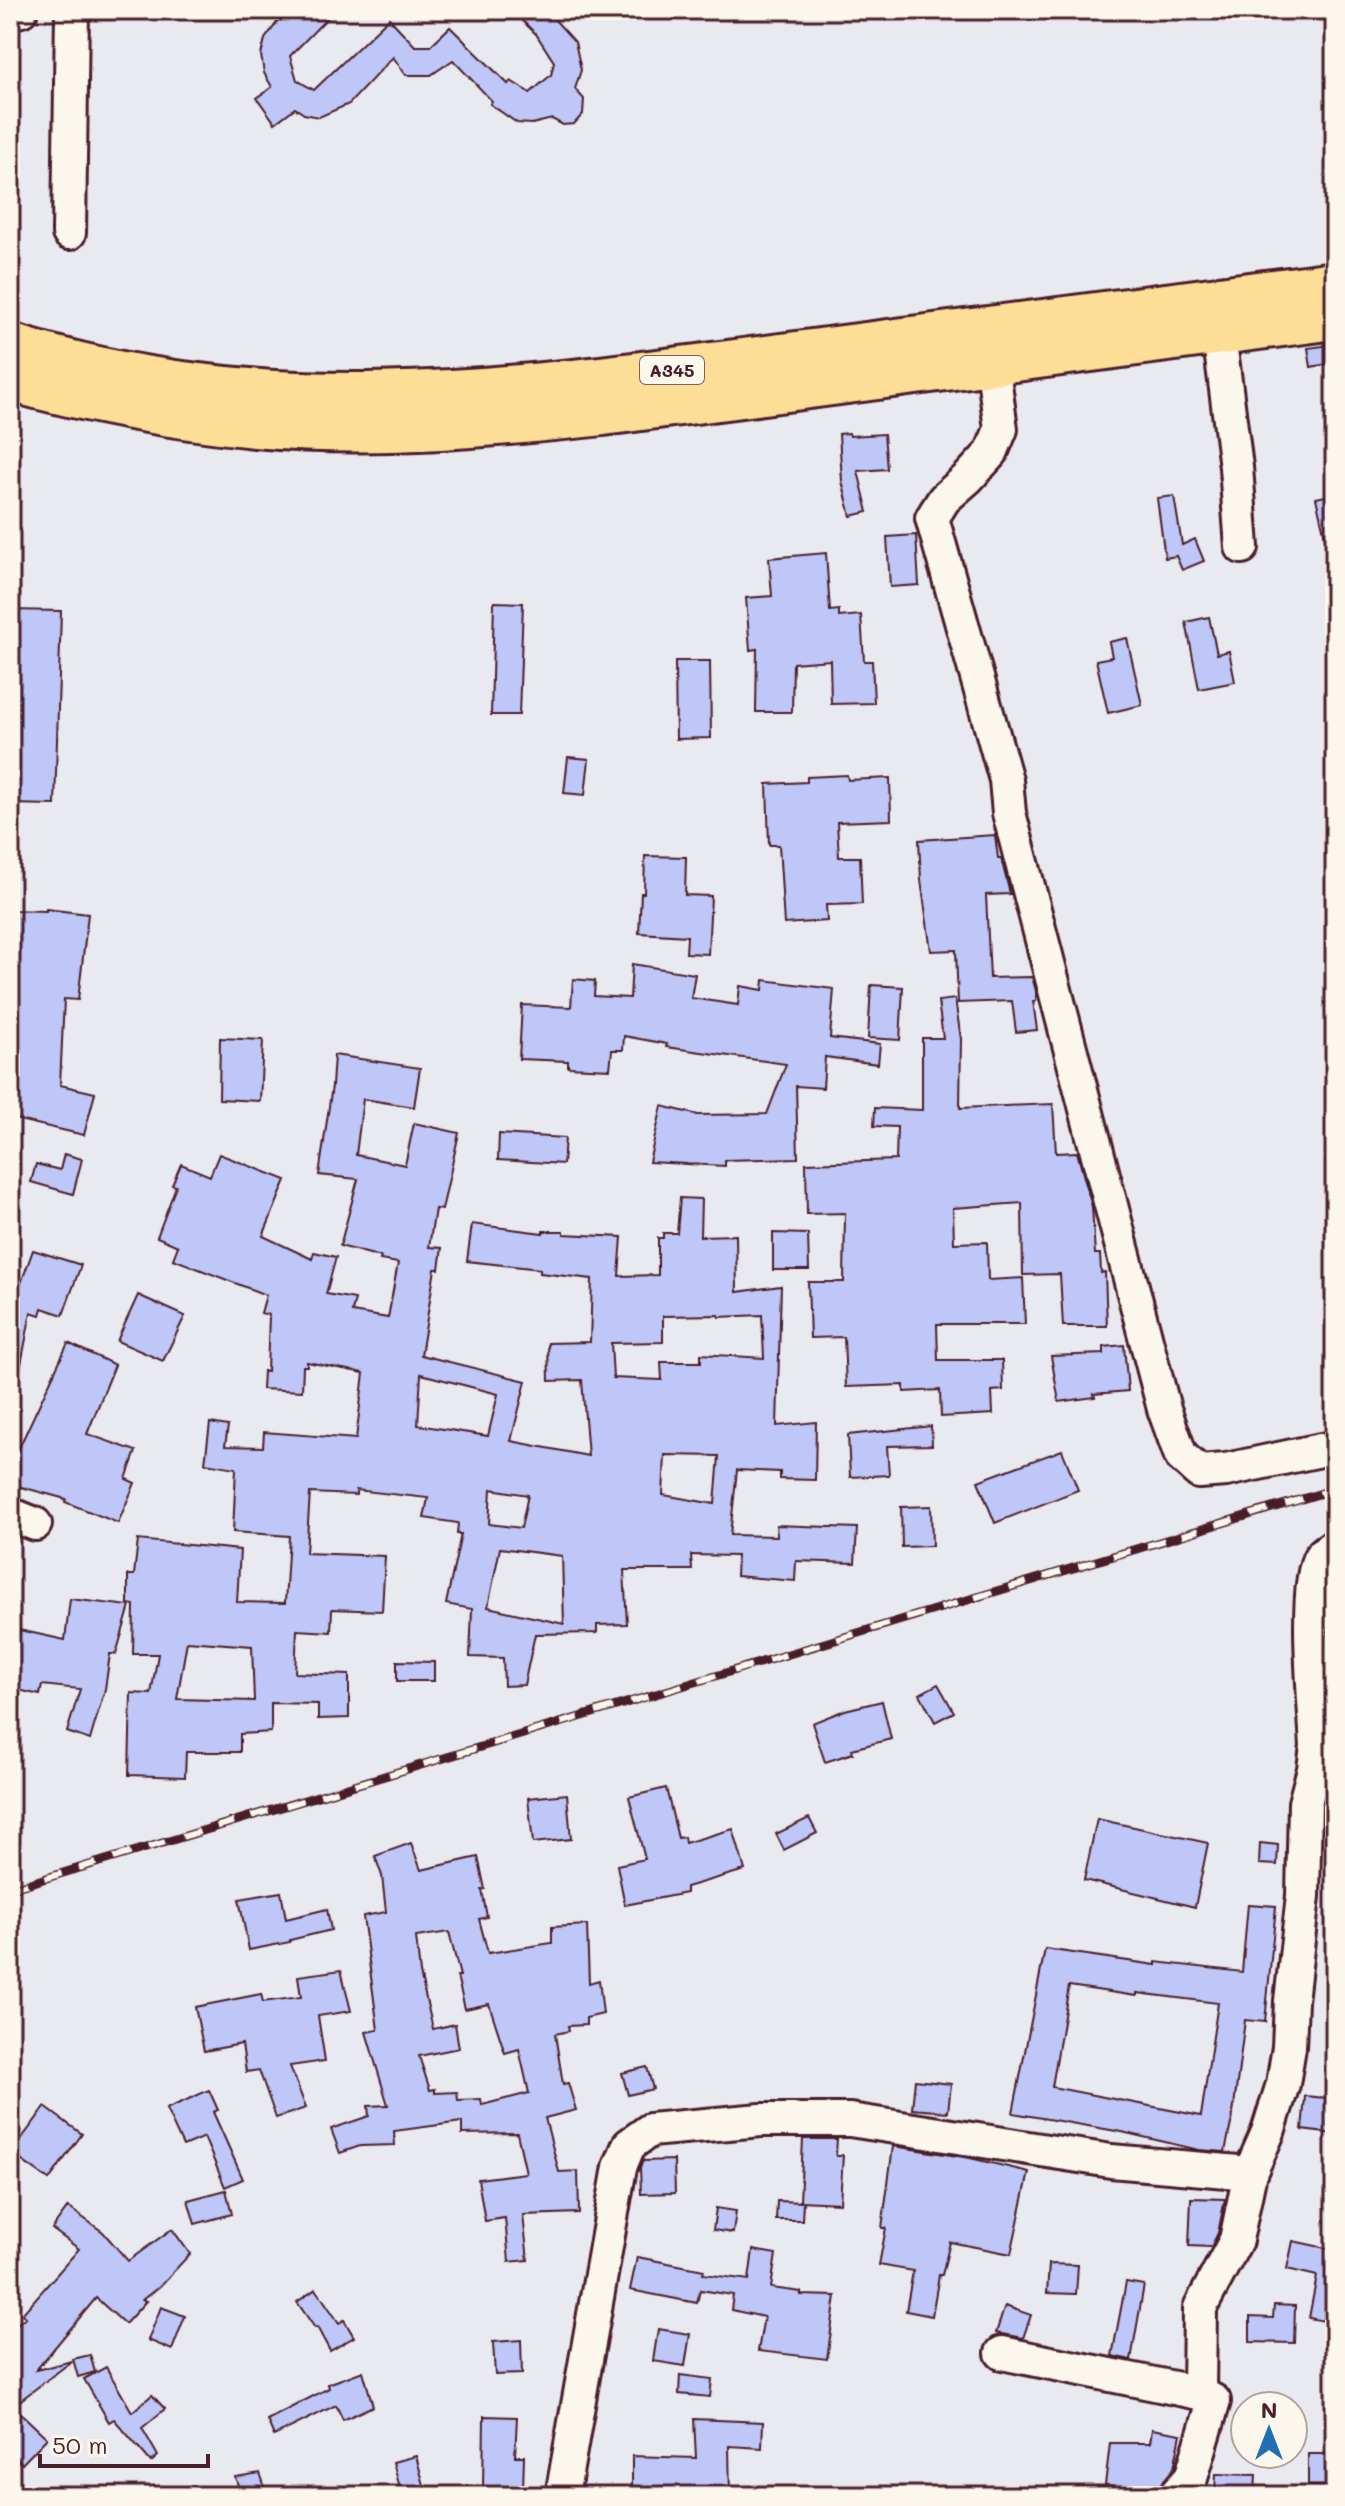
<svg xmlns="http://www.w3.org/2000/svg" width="1345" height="2506" font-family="Mali,sans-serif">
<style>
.building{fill:#bec7f8;stroke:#4a1f2b;stroke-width:2;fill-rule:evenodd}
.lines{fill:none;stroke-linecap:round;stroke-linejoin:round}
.minor-casing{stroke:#4a1f2b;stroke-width:38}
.highway-casing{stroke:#4a1f2b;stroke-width:50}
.minor{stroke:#fbf7ec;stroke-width:32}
.highway{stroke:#fdde96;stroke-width:44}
.rail-casing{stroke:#4a1f2b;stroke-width:9}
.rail{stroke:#fbf7ec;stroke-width:6;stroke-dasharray:18;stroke-linecap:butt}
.labels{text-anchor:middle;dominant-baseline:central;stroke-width:6;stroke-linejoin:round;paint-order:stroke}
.shield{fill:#fbf7ec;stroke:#7f6065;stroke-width:2}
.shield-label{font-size:18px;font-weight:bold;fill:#4a1f2b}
</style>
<rect width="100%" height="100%" fill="#e9e9f0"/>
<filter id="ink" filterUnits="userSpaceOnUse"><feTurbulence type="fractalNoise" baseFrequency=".0125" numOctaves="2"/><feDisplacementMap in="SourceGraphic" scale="16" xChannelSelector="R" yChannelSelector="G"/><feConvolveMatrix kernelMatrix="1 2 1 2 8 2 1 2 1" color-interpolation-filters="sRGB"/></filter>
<g filter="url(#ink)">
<g class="building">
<polygon points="286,10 335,10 290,56 297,80 314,90 389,18 415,46 430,46 450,27 508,84 511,81 530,93 551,75 554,62 536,34 511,10 546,10 575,42 581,70 575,89 584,99 583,114 574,124 563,125 552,119 532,124 517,123 490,104 492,101 453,60 431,75 406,75 393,57 349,104 319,117 304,114 295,108 275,123 257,98 272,87 264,73 261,55 265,39"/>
<polygon points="1330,345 1333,363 1311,367 1308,348"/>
<polygon points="849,433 850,436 884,434 887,469 858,471 868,512 851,516 842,481 839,434"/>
<polygon points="1335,494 1335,548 1328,549 1316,498"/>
<polygon points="1174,496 1182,545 1195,539 1204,561 1182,570 1176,556 1165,558 1157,498"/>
<polygon points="916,535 919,585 890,587 887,537"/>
<polygon points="826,553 830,611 839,610 839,617 861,615 864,661 872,661 874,703 831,704 830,660 793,663 792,712 756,712 757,649 750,650 746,598 772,596 769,558"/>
<polygon points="494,602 523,603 519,715 491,715"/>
<polygon points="10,610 61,611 55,805 10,804"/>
<polygon points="1209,617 1217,654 1229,651 1235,682 1199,689 1186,622"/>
<polygon points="1127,638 1142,705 1108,713 1096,660 1112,657 1109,642"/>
<polygon points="675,661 710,661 711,738 676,739"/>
<polygon points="568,757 589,759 585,795 564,793"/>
<polygon points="847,775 848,780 890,778 891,820 837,822 839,857 860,857 862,904 826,905 827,921 784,924 779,845 769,845 767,784 807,782 807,777"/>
<polygon points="995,835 998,858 1001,858 1010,894 986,895 990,978 1032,977 1036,991 1036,1001 1033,1001 1037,1030 1016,1032 1012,1001 958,1003 956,950 931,951 921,880 919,840"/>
<polygon points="645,856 686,857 685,895 711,896 708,954 686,953 687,936 639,933 641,893 644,893"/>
<polygon points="46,909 88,914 78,1000 64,999 60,1085 95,1093 84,1135 10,1118 10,910 46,911"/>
<polygon points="632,964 695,974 691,998 738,1005 740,986 763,990 764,980 834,989 830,1038 880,1044 878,1064 825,1057 823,1088 796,1086 798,1158 725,1160 725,1166 649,1162 662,1106 698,1115 767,1114 786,1064 666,1047 667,1044 624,1036 623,1050 612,1050 610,1069 568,1067 568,1061 519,1059 522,1005 571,1007 573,979 595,981 594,996 630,998"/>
<polygon points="871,985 903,987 900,1040 868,1038"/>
<polygon points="955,999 961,1039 960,1108 1053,1104 1056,1153 1077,1152 1092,1207 1095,1254 1100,1254 1101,1273 1105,1272 1107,1326 1063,1326 1060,1274 1023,1275 1022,1203 953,1208 954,1243 987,1242 988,1280 1023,1278 1025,1324 937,1324 938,1360 1002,1360 1003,1390 992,1391 993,1414 941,1417 940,1390 904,1392 904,1385 846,1387 844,1337 810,1338 808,1282 844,1282 845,1213 807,1214 806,1163 896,1160 897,1127 874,1126 875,1108 922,1110 922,1038 943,1038 938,1001"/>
<polygon points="220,1038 263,1040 260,1101 219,1099"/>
<path d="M334,1055L420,1068L414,1107L363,1099L356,1155L405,1165L414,1123L459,1133L442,1210L435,1209L429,1247L442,1248L439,1269H435L421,1355L526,1381L511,1441L588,1456L582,1380L549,1381L548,1343L590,1342L592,1279L540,1273V1269L467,1261L472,1224L543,1233V1231H564V1234L622,1237L619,1276L658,1275V1238H663V1233H677L680,1198L701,1199L700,1236L736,1235L737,1292L781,1286L777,1426L816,1422L815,1480L780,1479V1472L737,1470L730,1535L777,1536L776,1525L857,1528L855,1563L796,1561L795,1581L736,1576L737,1556L691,1555L692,1570H624L627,1624L597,1625V1633L535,1634L524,1685L504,1686L503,1658L470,1657L472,1609L446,1604L461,1534H457L458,1523L424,1518L428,1498L356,1490V1495L310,1493L306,1553L385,1556L382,1611L332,1609L331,1632L297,1630L295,1673L349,1675V1718L318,1719V1704L271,1703V1732L240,1734V1752H186L185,1777L129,1775L131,1693L151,1694L158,1654H133L134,1605L128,1604V1575H134L138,1540L240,1550L237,1602L285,1603L289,1536L233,1532L236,1468L205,1463L210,1423L228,1426L225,1446L263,1447L264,1432L356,1439L364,1373L307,1362V1366H303L302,1391L262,1389L263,1371L267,1372L269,1315L261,1313L266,1295L173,1259L178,1246L157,1237L176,1186L172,1185L181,1164L210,1176L219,1154L286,1180L263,1236L312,1259L314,1252L336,1257L326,1294L355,1299L352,1312L388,1318L398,1263L380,1260L381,1257L340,1246L358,1179L319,1175L332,1086ZM719,1315V1317L762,1315L764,1358L701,1354V1362H661L662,1380L613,1378L611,1343L663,1342V1316ZM421,1374L498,1394L488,1436L418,1425ZM665,1455L719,1456L715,1504L663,1495ZM491,1489L528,1495L521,1528L489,1524ZM500,1548L562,1556L564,1624L488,1607ZM187,1641L252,1646L254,1701L177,1699Z"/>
<polygon points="499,1134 565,1138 563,1164 498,1160"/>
<polygon points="64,1154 82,1159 73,1194 31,1182 36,1164 60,1170"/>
<polygon points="773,1233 808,1234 809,1270 773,1270"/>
<polygon points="33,1250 81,1265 63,1315 42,1308 40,1315 31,1312 19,1375 10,1375 10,1314"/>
<polygon points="138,1295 185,1316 163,1361 117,1341"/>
<polygon points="68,1343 115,1365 87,1434 136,1451 126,1479 135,1483 118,1523 65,1502 66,1499 10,1484 10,1467"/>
<polygon points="1124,1345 1128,1391 1094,1394 1095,1397 1059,1402 1051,1356 1104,1354 1104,1347"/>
<polygon points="931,1426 932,1445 887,1446 889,1475 850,1477 848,1435"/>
<polygon points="1062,1450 1078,1490 995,1523 978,1481"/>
<polygon points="931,1506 932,1546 902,1547 901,1507"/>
<polygon points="70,1599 130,1606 116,1654 110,1654 105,1689 90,1740 67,1732 80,1689 42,1685 40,1695 10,1688 10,1628 65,1640"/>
<polygon points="397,1661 434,1662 434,1681 397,1681"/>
<polygon points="938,1684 954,1712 935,1722 920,1694"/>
<polygon points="882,1701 891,1739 852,1749 853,1753 825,1762 812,1723 845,1710"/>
<polygon points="666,1788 678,1838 684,1837 685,1843 733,1829 745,1870 686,1887 686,1893 625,1905 617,1865 645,1859 629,1797"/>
<polygon points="567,1794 571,1839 533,1843 528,1798"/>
<polygon points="809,1818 817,1833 784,1850 776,1834"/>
<polygon points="1097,1819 1208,1843 1195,1907 1084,1880"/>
<path d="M411,1843L421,1870L478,1857L485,1889L482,1890L487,1917L479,1919L488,1953L552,1943V1927L587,1925L589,1983L599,1980L603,2014L586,2018V2025L568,2026L569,2031L555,2034L563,2084L568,2083L576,2110L545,2118L559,2172L578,2171L579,2213L523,2215L528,2260L509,2262L505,2218L485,2221L478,2179L526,2173L517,2133L462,2134V2122L394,2131L395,2145L360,2146L340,2153L331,2129L369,2116L368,2106L388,2105L366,2032L378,2030L363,1916L386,1912L382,1876L375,1856ZM449,1932L460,1976H457L465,2009L489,2004L505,2053L519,2049L529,2093L482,2105L481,2099L458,2100L457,2092L435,2093V2089L430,2090L419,2056L459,2048L455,2024L433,2029L420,1973L416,1937Z"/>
<polygon points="1260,1843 1278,1845 1277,1865 1259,1864"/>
<polygon points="281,1892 286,1919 327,1909 331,1930 290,1940 290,1942 249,1950 239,1899"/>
<path d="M1248,1904L1276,1906L1265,2022L1245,2020L1233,2114L1225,2152L1199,2150L1122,2132L1013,2113L1045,1949L1156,1965V1962L1242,1972ZM1069,1986L1137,1996V1993L1218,2003L1201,2116L1052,2087Z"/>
<polygon points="341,1970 351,2011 318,2016 325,2061 290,2066 306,2108 276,2118 259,2070 246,2072 242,2044 204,2051 195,2007 261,1994 263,2002 301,1997 298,1976"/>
<polygon points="647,2067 653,2089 628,2095 622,2073"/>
<polygon points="915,2080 951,2084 948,2112 912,2109"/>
<polygon points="209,2090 218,2110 213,2112 243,2179 225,2187 204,2137 183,2146 166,2109"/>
<polygon points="1305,2096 1335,2099 1335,2134 1302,2130"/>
<polygon points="45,2107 82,2134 49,2180 11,2153"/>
<polygon points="803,2139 837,2139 836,2155 843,2155 840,2203 800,2201"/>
<polygon points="893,2146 970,2158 1029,2172 1011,2254 950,2242 942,2275 939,2275 932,2316 906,2311 913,2271 879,2265 886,2228 882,2228"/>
<polygon points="674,2160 675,2193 641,2194 640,2167 643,2161"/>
<polygon points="226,2190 232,2214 195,2224 188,2200"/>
<polygon points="1191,2198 1225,2199 1218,2233 1211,2247 1189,2246"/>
<polygon points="777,2201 803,2202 802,2220 776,2220"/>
<polygon points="68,2207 103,2232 128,2261 172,2229 190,2254 160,2286 142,2300 146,2301 125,2324 96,2298 36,2370 72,2361 13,2406 47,2438 22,2464 10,2452 10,2329 26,2317 22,2314 79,2249 52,2229"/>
<polygon points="716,2208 736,2211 733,2233 713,2230"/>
<polygon points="1293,2241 1335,2250 1335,2323 1309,2318 1317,2276 1287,2269"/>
<polygon points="753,2250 776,2254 771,2288 801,2292 801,2295 836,2296 827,2359 758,2351 764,2317 731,2310 733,2295 700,2290 697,2303 630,2290 637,2257 704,2270 703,2274 749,2280"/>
<polygon points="1049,2264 1078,2265 1076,2294 1047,2293"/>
<polygon points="1126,2282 1144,2285 1131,2360 1112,2356"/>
<polygon points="316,2289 339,2323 344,2320 354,2337 330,2351 317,2327 315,2328 297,2302"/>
<polygon points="1274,2305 1295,2306 1294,2343 1250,2342 1250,2317 1273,2318"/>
<polygon points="1005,2306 1031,2315 1023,2338 996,2333"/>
<polygon points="161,2307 185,2316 172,2350 148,2340"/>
<polygon points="658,2329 690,2334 685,2366 653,2361"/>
<polygon points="521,2340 522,2374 495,2375 493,2342"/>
<polygon points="90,2355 95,2372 78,2377 73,2359"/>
<polygon points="106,2367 132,2412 152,2395 165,2409 142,2428 158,2456 151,2462 114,2419 109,2422 84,2379"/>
<polygon points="363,2371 373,2406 343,2420 336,2405 274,2436 267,2420 329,2388 328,2384"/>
<polygon points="680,2375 712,2379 710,2397 679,2394"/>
<polygon points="484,2416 517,2417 515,2456 524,2456 523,2490 483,2488"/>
<polygon points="694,2419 763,2422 762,2448 729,2446 730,2496 632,2496 632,2456 696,2458"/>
<polygon points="1152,2429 1181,2434 1174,2468 1156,2490 1105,2485 1110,2443 1150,2443"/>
<rect x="1308" y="2454" width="27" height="32"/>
<polygon points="416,2456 427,2496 402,2496 393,2462"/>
<polygon points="260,2473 268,2496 242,2496 235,2477"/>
<polygon points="1216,2474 1256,2475 1255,2493 1215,2492"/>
</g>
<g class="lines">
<defs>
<g id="minor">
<polyline points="10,13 21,10"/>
<polyline points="69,233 72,10"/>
<polyline points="1216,311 1236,467 1242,547"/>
<polyline points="992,361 1001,429 991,453 968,478 944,499 932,518 1006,780 1009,813 1164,1409 1181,1456 1199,1472 1226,1470 1335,1447"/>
<polyline points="10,1514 35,1524"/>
<polyline points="1002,2353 1199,2393"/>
<polyline points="562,2496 620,2167 629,2145 650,2130 761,2120 850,2120 1111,2161 1250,2173"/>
<path d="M1174,2496L1191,2478L1214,2401L1199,2393L1200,2308L1236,2240L1250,2173L1268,2132L1283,2084L1289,2047L1291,2001L1303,1896L1305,1803L1314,1769L1317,1746C1315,1709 1303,1584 1320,1557C1323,1552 1331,1548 1335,1545"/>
</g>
<g id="highway">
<path d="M10,346C274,428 522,390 789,355C971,332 1153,308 1335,284"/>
<path d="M10,379C90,401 173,417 256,425C371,436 489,425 603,413L1335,317"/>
</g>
</defs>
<use href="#minor" class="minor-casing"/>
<use href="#highway" class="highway-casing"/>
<use href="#minor" class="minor"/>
<use href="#highway" class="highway"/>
<defs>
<polyline id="rail" points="10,1889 1335,1489"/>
</defs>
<use href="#rail" class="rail-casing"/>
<use href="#rail" class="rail"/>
</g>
</g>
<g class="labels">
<rect class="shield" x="640" y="356" width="64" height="28" rx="6"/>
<g class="shield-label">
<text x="672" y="370">A345</text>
</g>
</g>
<rect width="1345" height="2506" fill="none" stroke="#fbf7ec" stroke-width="40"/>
<rect x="20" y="20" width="1305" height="2466" fill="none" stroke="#4a1f2b" stroke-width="3" filter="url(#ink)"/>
<g transform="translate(1269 2430)"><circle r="38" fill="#fbf7ec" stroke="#b4a19f" stroke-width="2"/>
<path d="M0-6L14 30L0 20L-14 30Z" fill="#1f6fb2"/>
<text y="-12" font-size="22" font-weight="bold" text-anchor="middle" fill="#4a1f2b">N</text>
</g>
<path d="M40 2454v12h168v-12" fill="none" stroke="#4a1f2b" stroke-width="4"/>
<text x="52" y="2454" font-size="24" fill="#4a1f2b" stroke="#fbf7ec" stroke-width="6" paint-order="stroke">50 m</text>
</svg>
